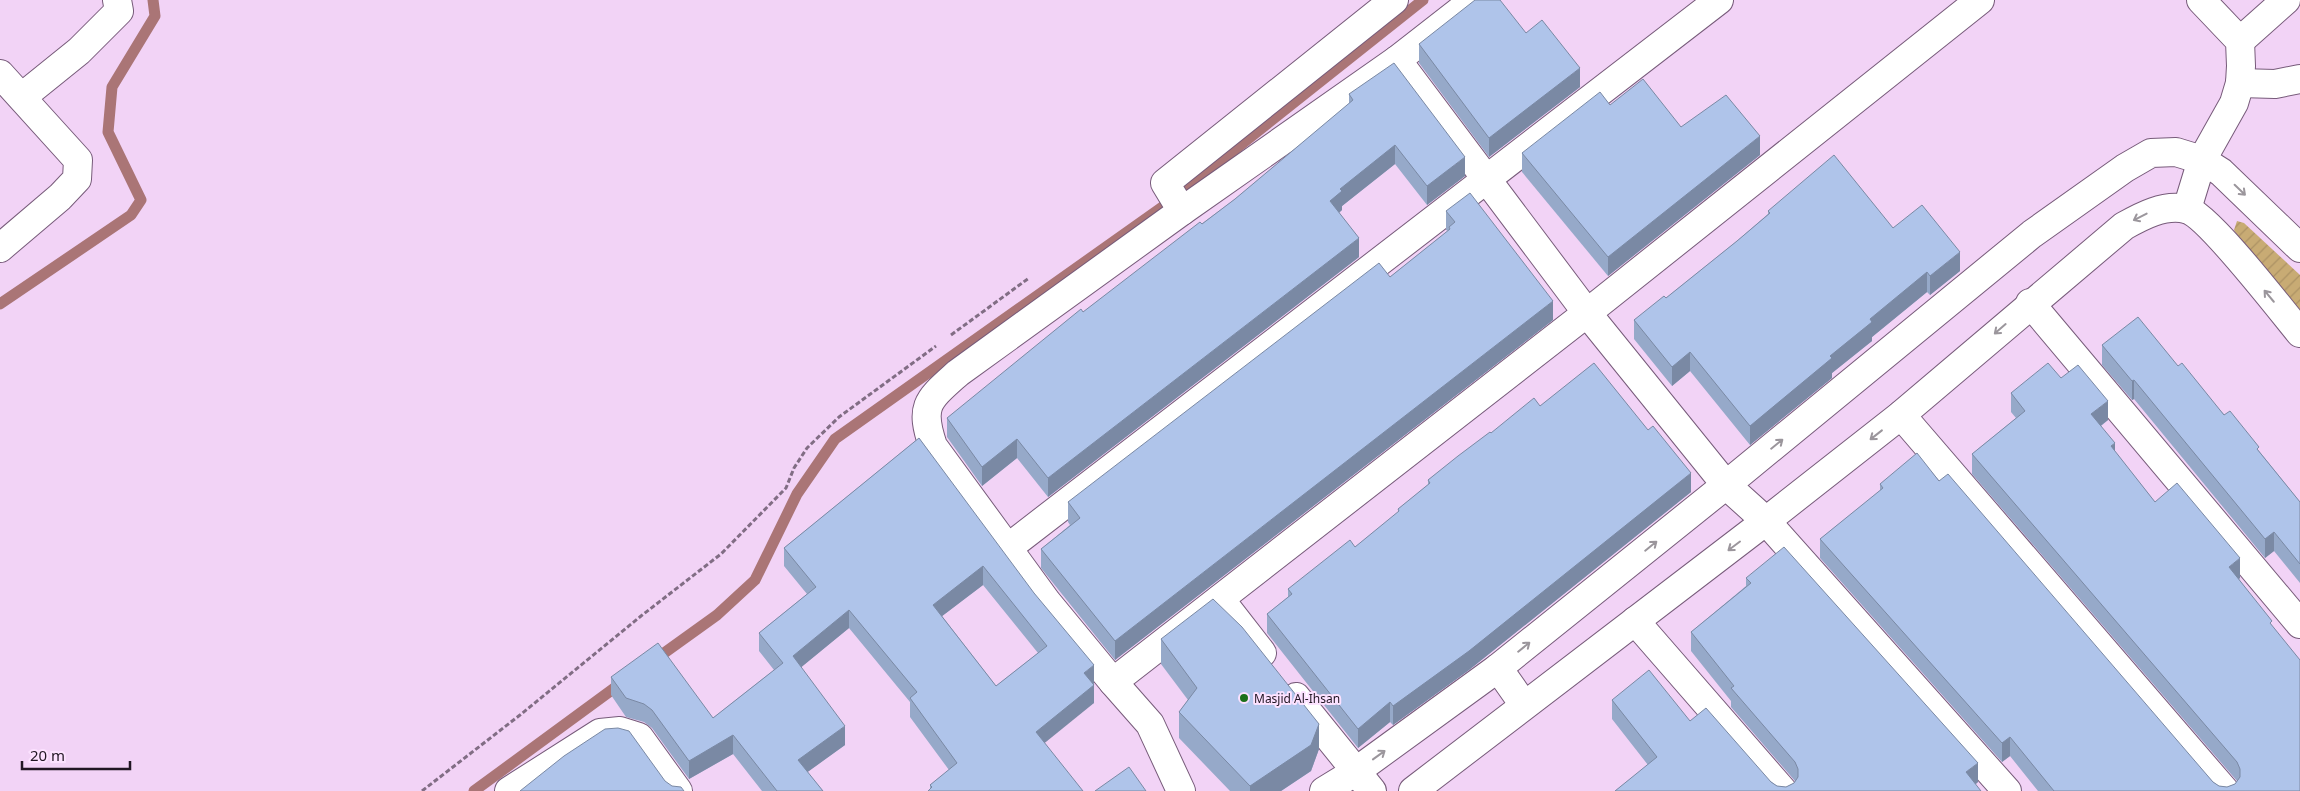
<svg xmlns="http://www.w3.org/2000/svg" width="2300" height="791" font-family="'Noto Sans',sans-serif">
<style>
.garden{fill:url(#garden-furrows)}
.lines{fill:none;stroke-linecap:round;stroke-linejoin:round}
.stream{stroke:#aa7576;stroke-width:11}
.street-casing{stroke:#775b7a;stroke-width:30}
.path{stroke:#816d84;stroke-width:3;stroke-dasharray:5 2.5;stroke-linecap:butt}
.street{stroke:#fff;stroke-width:28}
.wall{fill:#96a9c9;fill-rule:evenodd}
.shaded-wall{fill:#7a89a4}
.building{fill:#afc4ea;stroke:#7a89a4;fill-rule:evenodd}
.oneway{stroke:#9b969c}
.poi-dot{fill:#1c701a;stroke:#fce2ff;stroke-width:2}
.labels{text-anchor:middle;dominant-baseline:central;stroke-width:4;stroke-linejoin:round;paint-order:stroke}
.poi-label{font-size:12px;fill:#211623;stroke:#fce2ff;text-anchor:start}
</style>
<defs>
<pattern id="garden-furrows" width="10" height="10" patternUnits="userSpaceOnUse" patternTransform="scale(1.25)"><rect width="10" height="10" fill="#c8ab74"/><path d="M-1 1l2-2M0 10L10 0M9 11l2-2" fill="none" stroke="#ac9264"/></pattern>
</defs>
<rect width="100%" height="100%" fill="#f2d3f6"/>
<polygon class="garden" points="2237,221 2244,223 2300,275 2300,311 2241,242 2234,230"/>
<g class="lines">
<g class="stream">
<polyline points="0,304 131,215 141,200 108,132 112,87 155,16 153,0"/>
<polyline points="653,661 717,615 755,580 797,494 835,439 1161,208 1423,0"/>
<polyline points="474,791 624,681"/>
</g>
<defs>
<g id="street">
<polyline points="2240,41 2286,0"/>
<polyline points="1397,60 1587,313 1726,485 1766,521 2007,791"/>
<polyline points="0,74 78,160 77,179 60,197 0,248"/>
<polyline points="2240,83 2275,84 2300,79"/>
<polyline points="22,97 79,51 119,11 117,0"/>
<polyline points="2187,209 2202,160 2234,103 2240,83 2241,66 2240,41 2201,0"/>
<polyline points="1182,211 1165,183 1394,0"/>
<polyline points="2030,303 2300,624"/>
<polyline points="1901,415 2225,791"/>
<polyline points="1009,547 1719,0"/>
<polyline points="1220,599 1262,653"/>
<polyline points="1635,621 1783,791"/>
<polyline points="1498,668 1524,705"/>
<path d="M1113,682L1047,602L933,446C919,405 928,400 958,373L1182,211L1397,60L1474,0"/>
<polyline points="1296,697 1372,791"/>
<polyline points="509,791 600,733 620,731 639,737 678,791"/>
<polyline points="1181,791 1150,724 1113,682 1587,313 1980,0"/>
<polyline points="1324,791 1355,772 1498,668 1726,485 2032,234 2125,168 2151,153 2176,152 2202,160 2221,172 2300,248"/>
<path d="M1413,791L1766,521L1901,415L2124,226C2142,216 2164,204 2186,209C2208,215 2281,310 2300,333"/>
</g>
</defs>
<use href="#street" class="street-casing"/>
<g class="path">
<polyline points="951,335 1029,278"/>
<polyline points="422,791 520,715 641,616 721,554 786,488 794,468 807,448 839,417 936,346"/>
</g>
<use href="#street" class="street"/>
</g>
<g class="wall">
<polygon points="1526,33 1580,87 1489,157 1419,63 1419,44"/>
<polygon points="1349,94 1465,176 1427,205 1395,164 1342,206 1342,210 1339,213 1359,257 1048,497 1017,458 982,486 947,437 947,418 1083,312 1235,199 1349,104"/>
<polygon points="1610,105 1760,155 1608,276 1522,172 1522,153"/>
<polygon points="1446,211 1553,320 1115,660 1041,568 1041,549 1070,525 1068,522 1068,502 1390,277 1448,231 1446,230"/>
<polygon points="1768,211 1893,228 1960,271 1930,295 1927,292 1872,337 1872,341 1832,373 1832,378 1750,445 1690,371 1672,386 1634,339 1634,320 1666,298 1737,241 1768,214"/>
<polygon points="2102,345 2178,366 2259,451 2300,502 2300,583 2274,551 2265,558 2134,399 2132,400 2102,365"/>
<polygon points="2061,378 2108,420 2101,426 2115,452 2155,502 2240,578 2239,579 2272,626 2300,791 2038,791 2010,756 2002,762 1820,558 1820,539 1880,491 1880,484 1939,481 2213,782 2219,786 2227,787 2235,784 2237,781 1972,474 1972,454 2016,418 2011,412 2011,393"/>
<polygon points="1540,406 1691,492 1469,670 1393,725 1390,722 1358,748 1267,633 1267,614 1288,597 1288,589 1355,547 1398,513 1398,509 1428,485 1428,480 1491,433"/>
<path d="M919,438L1094,683V703L930,789V785L949,770L910,717V702L849,628L801,667L845,745L807,772L823,791H762L733,754L689,779L652,728L644,722L626,717L611,695V677L713,718L774,670L759,651V633L807,594L784,566V548ZM983,585L1038,653L996,686L942,616Z"/>
<polygon points="1746,578 1978,782 1976,784 1615,791 1648,765 1612,719 1612,700 1690,721 1777,786 1786,787 1794,783 1795,781 1731,707 1731,701 1691,651 1691,632 1746,586"/>
<polygon points="1161,639 1319,749 1311,771 1281,791 1230,791 1179,738 1179,712 1188,700 1161,664"/>
</g>
<g class="shaded-wall">
<polygon points="1580,68 1580,87 1489,157 1489,138"/>
<polygon points="1760,136 1760,155 1608,276 1608,257"/>
<polygon points="1395,145 1395,164 1342,206 1342,210 1330,220 1330,201 1340,189"/>
<polygon points="1465,157 1465,176 1427,205 1427,186"/>
<polygon points="1359,238 1359,257 1048,497 1048,478"/>
<polygon points="1960,252 1960,271 1930,295 1930,276"/>
<polygon points="1927,272 1927,292 1872,337 1872,341 1832,373 1832,378 1750,445 1750,426 1830,356 1870,319"/>
<polygon points="1553,301 1553,320 1115,660 1115,641"/>
<polygon points="1690,352 1690,371 1672,386 1672,367"/>
<polygon points="2134,380 2134,399 2132,400 2132,381"/>
<polygon points="2108,401 2108,420 2091,433 2091,414"/>
<polygon points="1017,439 1017,458 982,486 982,467"/>
<polygon points="2115,443 2115,462 2111,446"/>
<polygon points="1691,473 1691,492 1469,670 1393,725 1393,706"/>
<polygon points="2274,532 2274,551 2265,558 2265,539"/>
<polygon points="2240,558 2240,578 2229,586 2229,567"/>
<polygon points="983,566 983,585 933,623 933,605"/>
<polygon points="849,610 849,628 793,674 793,656"/>
<polygon points="1094,665 1094,683 1084,691 1084,673"/>
<polygon points="1094,685 1094,703 1036,750 1036,732"/>
<polygon points="1390,702 1390,722 1358,748 1358,729"/>
<polygon points="1319,724 1319,749 1311,771 1281,791 1250,791 1250,786"/>
<polygon points="845,726 845,745 798,779 798,760"/>
<polygon points="733,735 733,754 689,779 689,761"/>
<polygon points="2010,737 2010,756 2002,762 2002,743"/>
<polygon points="1978,763 1978,782 1967,791 1966,772"/>
</g>
<g class="building">
<polygon points="1475,0 1500,0 1526,33 1542,20 1580,68 1489,138 1419,44"/>
<polygon points="1394,63 1465,157 1427,186 1395,145 1340,189 1342,191 1330,201 1359,238 1048,478 1017,439 982,467 947,418 1081,309 1083,312 1200,222 1202,224 1235,199 1353,100 1349,94"/>
<polygon points="1643,79 1681,127 1726,95 1760,136 1608,257 1522,153 1600,92 1610,105"/>
<polygon points="1834,155 1893,228 1922,205 1960,252 1930,276 1927,272 1870,319 1872,322 1830,356 1832,358 1750,426 1690,352 1672,367 1634,320 1664,296 1666,298 1737,241 1770,213 1768,211"/>
<polygon points="1470,193 1553,301 1115,641 1041,549 1080,518 1068,502 1379,263 1390,277 1450,229 1449,227 1455,222 1446,211"/>
<polygon points="2138,317 2178,366 2182,363 2224,415 2230,411 2259,447 2257,449 2300,502 2300,564 2274,532 2265,539 2134,380 2132,381 2102,345"/>
<polygon points="1594,363 1648,430 1653,426 1691,473 1469,651 1393,706 1390,702 1358,729 1267,614 1292,594 1288,589 1350,540 1355,547 1399,511 1398,509 1430,483 1428,480 1458,456 1490,432 1491,433 1534,398 1540,406"/>
<polygon points="2048,363 2061,378 2078,365 2108,401 2091,414 2115,443 2111,446 2155,502 2177,483 2240,558 2229,567 2272,621 2270,623 2300,660 2300,791 2054,791 2010,737 2002,743 1820,539 1883,488 1880,484 1917,453 1939,481 1948,474 2213,782 2219,786 2227,787 2235,784 2240,777 2240,769 2237,762 1972,454 2025,411 2011,393"/>
<path d="M919,438L1034,593L1094,665L1084,673L1094,685L1036,732L1083,791H928L932,787L930,785L957,763L910,698L917,692L849,610L793,656L845,726L798,760L823,791H777L733,735L689,761L652,710L644,704L626,698L611,677L658,643L713,718L783,663L759,633L816,587L784,548ZM983,566L1047,646L996,686L933,605Z"/>
<polygon points="1784,547 1978,763 1966,772 1981,791 1615,791 1657,757 1612,700 1649,670 1690,721 1706,708 1771,782 1777,786 1786,787 1794,783 1798,777 1798,769 1795,762 1731,688 1734,686 1691,632 1751,583 1746,578"/>
<polygon points="1213,599 1242,627 1319,724 1311,745 1250,786 1179,712 1197,688 1161,639"/>
<polygon points="618,728 629,731 665,781 672,786 681,787 684,791 520,791 564,756 605,729"/>
<polygon points="1129,767 1146,791 1095,791"/>
</g>
<defs><path id="oneway-shaft" d="M-6 0H5M1.5-3L5.5 0L1.5 3" fill="none" stroke-width="1.6" stroke-linecap="round" stroke-linejoin="round" transform="scale(1.25)"/></defs>
<g class="oneway">
<use href="#oneway-shaft" transform="translate(2240 190) rotate(44)"/>
<use href="#oneway-shaft" transform="translate(2140 217) rotate(153)"/>
<use href="#oneway-shaft" transform="translate(2269 296) rotate(-130)"/>
<use href="#oneway-shaft" transform="translate(2000 329) rotate(139)"/>
<use href="#oneway-shaft" transform="translate(1876 435) rotate(142)"/>
<use href="#oneway-shaft" transform="translate(1777 444) rotate(-39)"/>
<use href="#oneway-shaft" transform="translate(1651 546) rotate(-39)"/>
<use href="#oneway-shaft" transform="translate(1734 546) rotate(143)"/>
<use href="#oneway-shaft" transform="translate(1524 647) rotate(-39)"/>
<use href="#oneway-shaft" transform="translate(1379 755) rotate(-36)"/>
</g>
<circle class="poi-dot" cx="1244" cy="698" r="5"/>
<g class="labels">
<g class="poi-label">
<text x="1254" y="698">Masjid Al-Ihsan</text>
</g>
</g>
<path d="M22 761v8h108v-8" fill="none" stroke="#211623" stroke-width="2.5"/>
<text x="30" y="761" font-size="15" fill="#211623" stroke="#fce2ff" stroke-width="4" paint-order="stroke">20 m</text>
</svg>
